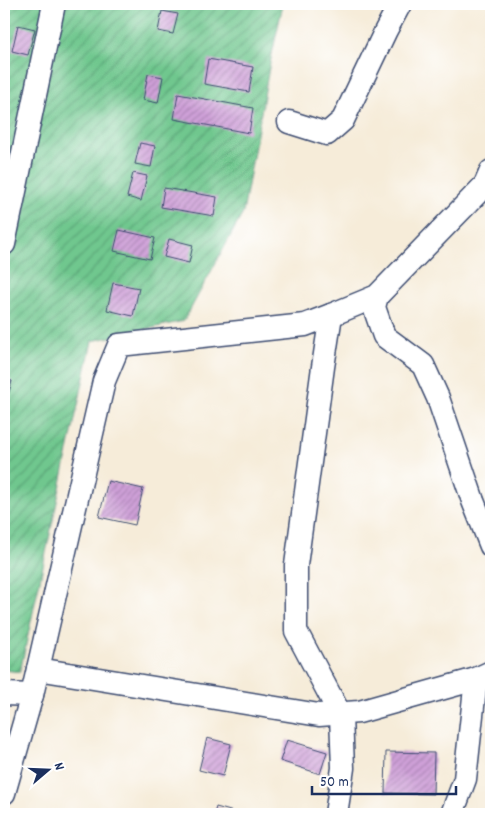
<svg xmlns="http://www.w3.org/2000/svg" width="495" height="818" font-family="Dekko,sans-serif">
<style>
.garden{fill:url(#garden-furrows);stroke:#457b76}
.building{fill:url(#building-hatch)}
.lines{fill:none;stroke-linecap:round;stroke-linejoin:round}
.street-casing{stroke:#3c4b70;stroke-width:25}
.street{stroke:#fff;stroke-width:22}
</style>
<defs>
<pattern id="garden-furrows" width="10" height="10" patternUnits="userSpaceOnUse" patternTransform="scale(1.25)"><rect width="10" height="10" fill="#6fc78e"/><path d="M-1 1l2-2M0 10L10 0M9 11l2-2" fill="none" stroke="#5aa277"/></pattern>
<pattern id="building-hatch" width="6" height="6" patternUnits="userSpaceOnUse" patternTransform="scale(1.25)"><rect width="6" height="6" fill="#cfa0d8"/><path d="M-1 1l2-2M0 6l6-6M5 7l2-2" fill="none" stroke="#a783b2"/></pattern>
</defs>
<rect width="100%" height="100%" fill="#fff"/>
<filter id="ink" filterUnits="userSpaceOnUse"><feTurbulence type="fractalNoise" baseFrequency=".02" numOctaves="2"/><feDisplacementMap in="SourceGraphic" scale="10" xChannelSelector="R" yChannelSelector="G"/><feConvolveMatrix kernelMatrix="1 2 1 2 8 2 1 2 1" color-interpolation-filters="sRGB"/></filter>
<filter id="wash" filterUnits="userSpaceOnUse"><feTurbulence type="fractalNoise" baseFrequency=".0096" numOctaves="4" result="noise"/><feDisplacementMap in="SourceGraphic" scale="20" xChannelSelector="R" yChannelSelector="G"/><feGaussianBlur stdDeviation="1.12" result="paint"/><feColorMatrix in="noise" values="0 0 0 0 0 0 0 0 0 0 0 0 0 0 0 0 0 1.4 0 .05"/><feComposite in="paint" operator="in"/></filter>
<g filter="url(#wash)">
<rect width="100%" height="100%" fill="#f6ecd9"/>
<polygon class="garden" points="4,4 283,4 269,68 243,213 184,321 92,341 20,672 4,670"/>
<g id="blocks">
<g class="building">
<polygon points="162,11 178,14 173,34 158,31"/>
<polygon points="18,25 35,29 28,55 12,51"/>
<polygon points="208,59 253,67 249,92 204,84"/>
<polygon points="148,74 163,77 158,103 143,100"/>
<polygon points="178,94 253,108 249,133 174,119"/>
<polygon points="140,143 155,146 151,167 135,164"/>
<polygon points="133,173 147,176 141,201 127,197"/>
<polygon points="164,188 217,197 214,216 161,207"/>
<polygon points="119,230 155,238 150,259 114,251"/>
<polygon points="169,239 193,245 189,263 164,257"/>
<polygon points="113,283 139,288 133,316 107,310"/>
<polygon points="4,379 12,381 7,399 4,398"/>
<polygon points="108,481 143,489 135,525 99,517"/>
<polygon points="207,738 231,744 223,776 199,770"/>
<polygon points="287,740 327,752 320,774 280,761"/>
<polygon points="386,752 434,753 433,794 385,793"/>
<polygon points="216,807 241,814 214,814"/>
</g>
</g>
</g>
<g filter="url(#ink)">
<use href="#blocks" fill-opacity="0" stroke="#3c4b70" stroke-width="1"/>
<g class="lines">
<defs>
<g id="street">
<polyline points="289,122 327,134 343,120 386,30 400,4"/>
<polyline points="4,244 54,4"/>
<polyline points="377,296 374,307 384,336 423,365 438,398 473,501 491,546"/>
<polyline points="331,315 323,367 296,565 296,631 341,716 343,768 336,814"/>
<polyline points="38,669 319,715 359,712 476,679"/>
<polyline points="4,694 32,695 104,381 119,345 305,325 331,315 377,296 485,185 491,171"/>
<polyline points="4,793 32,695"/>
<polyline points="452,814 465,779 476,679 491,672"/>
</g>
</defs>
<use href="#street" class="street-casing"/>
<use href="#street" class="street"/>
</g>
</g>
<rect width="495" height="818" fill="none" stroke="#fff" stroke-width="20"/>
<g transform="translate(48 770) rotate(71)" stroke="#ffffff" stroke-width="4" paint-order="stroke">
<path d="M0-4L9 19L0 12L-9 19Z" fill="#1b2f5e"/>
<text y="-8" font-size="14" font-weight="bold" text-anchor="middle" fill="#1b2f5e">N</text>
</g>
<path d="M312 786v8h144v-8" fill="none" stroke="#1b2f5e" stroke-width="2.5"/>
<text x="320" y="786" font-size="15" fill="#1b2f5e" stroke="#ffffff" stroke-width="4" paint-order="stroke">50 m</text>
</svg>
